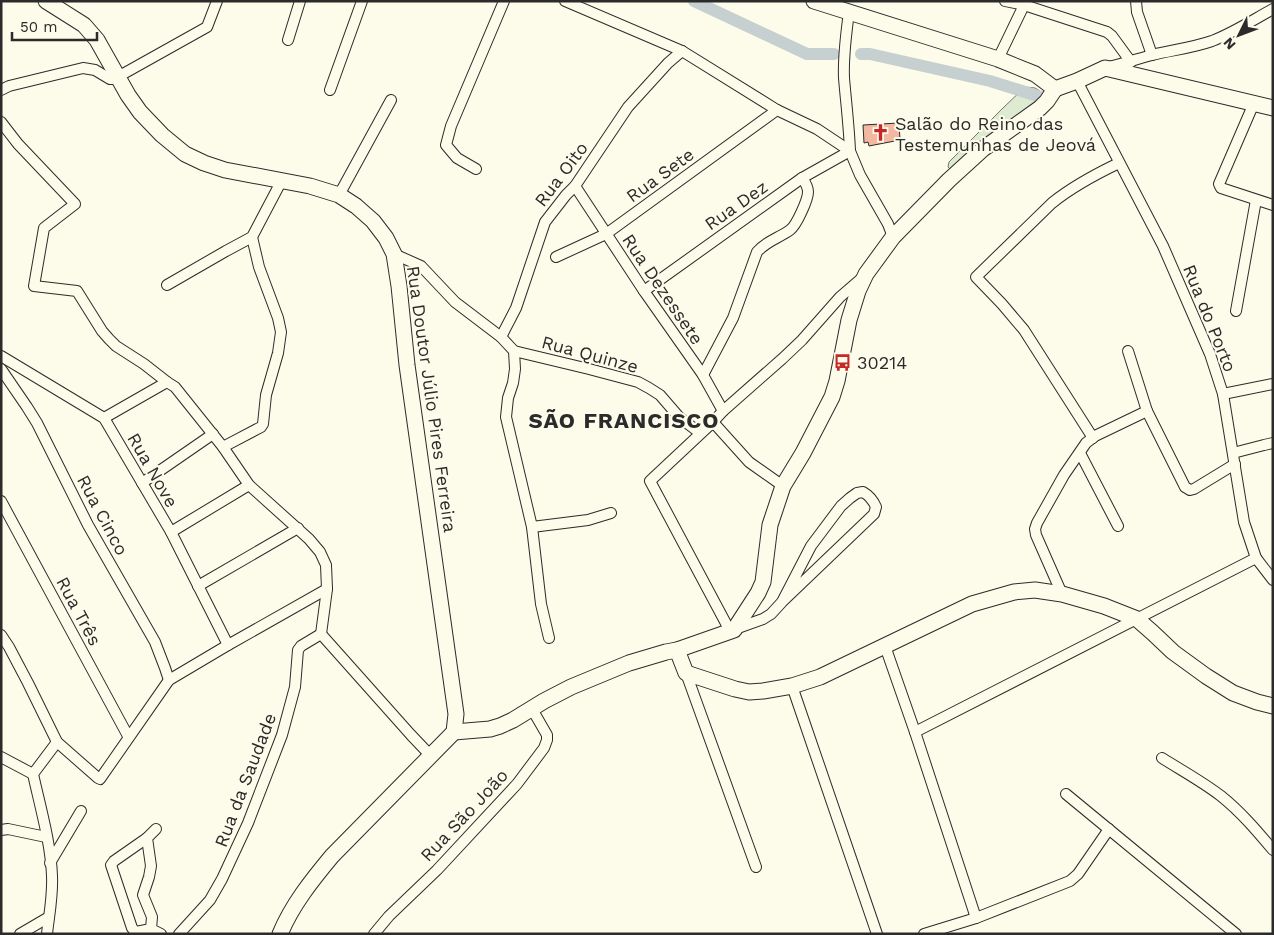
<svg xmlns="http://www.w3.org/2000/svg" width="1274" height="935" font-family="'Work Sans',sans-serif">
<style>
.green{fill:#deebd1;stroke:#74746e}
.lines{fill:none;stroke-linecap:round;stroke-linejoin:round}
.canal{stroke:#c7d0d0;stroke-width:12}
.building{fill:#f2b8a0;stroke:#2b2b2b}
.street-casing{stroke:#2b2b2b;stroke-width:12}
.secondary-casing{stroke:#2b2b2b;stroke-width:17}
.street{stroke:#fdfbea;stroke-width:10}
.secondary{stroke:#fdfbea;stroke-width:15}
.labels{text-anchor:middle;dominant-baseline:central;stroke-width:4;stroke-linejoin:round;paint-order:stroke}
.poi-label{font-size:18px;fill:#2b2b2b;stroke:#fdfbea;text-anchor:start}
.street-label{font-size:18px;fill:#2b2b2b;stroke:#fdfbea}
.district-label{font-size:22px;font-weight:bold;letter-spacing:1px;fill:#2b2b2b;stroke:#fdfbea}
</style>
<rect width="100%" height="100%" fill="#fdfbea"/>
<polygon class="green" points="1025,87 1035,88 1040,91 1042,100 951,170 948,167 949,162 1003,108"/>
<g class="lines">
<g class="canal">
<polyline points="694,1 807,54 834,54"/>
<polyline points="861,54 870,54 990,81 1041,97"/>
</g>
</g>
<polygon class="building" points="899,123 900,140 869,146 868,142 864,143 863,125"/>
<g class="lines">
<defs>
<g id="street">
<polyline points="565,1 682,51 777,110 817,129 850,151 860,175 888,224 893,237"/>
<polyline points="1005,1 1024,5 1107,32 1112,36 1131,62"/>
<polyline points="1136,1 1137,12 1152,55"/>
<polyline points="288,40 300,1"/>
<polyline points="998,59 1026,1"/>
<path d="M1108,67C1123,64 1137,59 1152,55C1172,50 1192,48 1212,41C1233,33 1253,20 1273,9"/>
<polyline points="1077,81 1163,246 1210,354 1223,394 1244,522 1256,558 1273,580"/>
<polyline points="1,90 9,86 83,68 95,70 110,79 114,79 207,27 217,1"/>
<polyline points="330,90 362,1"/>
<polyline points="1254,103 1219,184 1221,188 1273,205"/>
<polyline points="1,122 18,144 75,204 44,228 34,286 77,291 102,331 109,339 116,346 144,364 167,382"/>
<polyline points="476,169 457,158 446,145 451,126 504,1"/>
<polyline points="575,186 644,291 703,375 723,411"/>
<polyline points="339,195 391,100"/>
<polyline points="394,254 421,266 455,302 501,337 514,351 515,369 513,383 508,398 506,417 532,527 541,604 549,638"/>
<polyline points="556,257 606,234 777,110"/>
<polyline points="167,285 226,251 252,237 282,180"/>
<path d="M644,291L802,178L850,151C849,126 846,102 844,78C843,56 846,34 849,12"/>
<polyline points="1236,311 1256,200"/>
<polyline points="501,337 516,308 545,222 566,195 575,186 628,107 668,63 682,51"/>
<polyline points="514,351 589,369 638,382 649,388 660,395 679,417 700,433"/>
<polyline points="1128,351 1147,411 1185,487 1190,490 1194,489 1235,464"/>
<polyline points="1,356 104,418 171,532 228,645"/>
<polyline points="1,369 27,407 37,423 88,525 155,642 165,668 169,680"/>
<path d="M703,375L733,318L757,252C766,241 779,238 790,230C796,226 808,200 808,192C808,187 805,182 802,178"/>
<polyline points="1223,394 1273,384"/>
<polyline points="104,418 167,382 175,387 223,447 249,485 309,539 320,552 326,565 327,589 321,634"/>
<polyline points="713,422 749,462 783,486"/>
<path d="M1093,438L1024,330L1002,304L976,277L1052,203C1073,186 1096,174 1119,163"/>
<polyline points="223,447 261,427 263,424 266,395 278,353 281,332 278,318 259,267 252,237"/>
<polyline points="1080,453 1118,526"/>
<polyline points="1233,453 1264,445 1273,443"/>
<polyline points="142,483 213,434"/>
<polyline points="1,501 128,736"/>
<polyline points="532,527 588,520 611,513"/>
<polyline points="171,532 249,485"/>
<polyline points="198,586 298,528"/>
<polyline points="1062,594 1036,535 1035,529 1037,523 1064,475 1086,443 1095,436 1147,411"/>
<path d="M735,629L763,619L771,614L782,602L874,514L876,507C873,500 870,496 863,492L857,493L850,498L841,506L811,546L782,602"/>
<polyline points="730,631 650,481 713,422 723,411 782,359 802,340 840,297 862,278"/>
<polyline points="321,634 411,735 430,755"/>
<polyline points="1,635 9,647 28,683 57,742 98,778 100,779 169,680 228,645 327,589"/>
<polyline points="885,646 915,732 976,918"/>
<polyline points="686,673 756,867"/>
<polyline points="792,686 877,934"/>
<polyline points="915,732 1256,558"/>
<polyline points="1,757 33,774"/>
<path d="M1162,758C1181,770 1203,782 1221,796C1241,812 1257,831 1273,850"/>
<polyline points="1066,794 1236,934"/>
<polyline points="156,829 147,838 151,866 149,877 143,895 152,917 151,929 161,934"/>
<polyline points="1,830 8,829 46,837"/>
<polyline points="147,838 114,861 111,865 132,928 136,932 151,929"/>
<polyline points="50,863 81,811"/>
<polyline points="20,934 49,917"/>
<path d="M47,934C49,915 53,896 52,876C51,844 40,806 33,774L57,742"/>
<polyline points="179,934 210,900 222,879 248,823 282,735 295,687 298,650 301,646 321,634"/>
<polyline points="374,934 389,916 437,870 517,784 544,748 547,740 547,735 532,709"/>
<polyline points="924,934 976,918 1070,881 1078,874 1109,829"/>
</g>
<g id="secondary">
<path d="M46,1L84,25L97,40L128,95L140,112L162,135L185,154L204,163L225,170L310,186L339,195L356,206L373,221L386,238L394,254L399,286L407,365L456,714L454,732L332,856C312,880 292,905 280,934"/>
<polyline points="1055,89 1077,81 1105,68 1273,108"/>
<polyline points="677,650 686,673 735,689 749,692 763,691 792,686 820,677 972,604 1014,592 1035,590 1062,594 1104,606 1137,619 1153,633 1173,652 1206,676 1233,693 1257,702 1273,706"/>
<polyline points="454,732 490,729 500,726 513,720 544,701 571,687 629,663 666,652 677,650 734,630 758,593 763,582 770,525 783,486 803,453 832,397 837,381 849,320 858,291 866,274 893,237 949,180 983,149 1040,108 1047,101 1055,89 1035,74 998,59 814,1"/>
</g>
</defs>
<use href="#street" class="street-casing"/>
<use href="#secondary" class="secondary-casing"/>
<use href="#street" class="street"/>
<use href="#secondary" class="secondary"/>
</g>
<defs>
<symbol id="church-bare" viewBox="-9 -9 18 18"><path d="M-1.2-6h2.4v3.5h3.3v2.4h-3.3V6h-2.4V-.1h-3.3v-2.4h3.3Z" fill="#c62828" stroke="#fdfbea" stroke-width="2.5" paint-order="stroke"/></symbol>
<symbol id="bus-bare" viewBox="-9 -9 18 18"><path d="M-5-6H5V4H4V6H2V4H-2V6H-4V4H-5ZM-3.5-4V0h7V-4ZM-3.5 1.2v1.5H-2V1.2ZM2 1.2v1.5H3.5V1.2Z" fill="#c62828" stroke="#fdfbea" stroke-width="2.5" paint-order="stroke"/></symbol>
</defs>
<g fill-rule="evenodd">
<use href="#church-bare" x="868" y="120" width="25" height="25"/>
<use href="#bus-bare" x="830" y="350" width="25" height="25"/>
</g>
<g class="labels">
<g class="poi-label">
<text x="895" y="123">Salão do Reino das<tspan x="895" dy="21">Testemunhas de Jeová</tspan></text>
<text x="857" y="362">30214</text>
</g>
<g class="street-label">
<text transform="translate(561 174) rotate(-53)">Rua Oito</text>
<text transform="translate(660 175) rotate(-36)">Rua Sete</text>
<text transform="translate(736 205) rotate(-35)">Rua Dez</text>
<text transform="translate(663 289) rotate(56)">Rua Dezessete</text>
<text transform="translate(1210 318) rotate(68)">Rua do Porto</text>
<text transform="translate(590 354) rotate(15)">Rua Quinze</text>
<text transform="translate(432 399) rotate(82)">Rua Doutor Júlio Pires Ferreira</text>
<text transform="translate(153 470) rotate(60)">Rua Nove</text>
<text transform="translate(103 515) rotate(62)">Rua Cinco</text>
<text transform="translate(79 611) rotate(62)">Rua Três</text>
<text transform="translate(245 780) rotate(-69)">Rua da Saudade</text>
<text transform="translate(464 815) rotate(-47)">Rua São João</text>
</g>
<g class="district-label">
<text x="624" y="420">SÃO FRANCISCO</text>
</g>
</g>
<rect width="1274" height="935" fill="none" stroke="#2b2b2b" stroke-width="5"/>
<g transform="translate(1239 35) rotate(228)" stroke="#fdfbea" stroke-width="4" paint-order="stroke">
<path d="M0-4L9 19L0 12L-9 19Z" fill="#2b2b2b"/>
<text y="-8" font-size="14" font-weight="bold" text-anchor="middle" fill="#2b2b2b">N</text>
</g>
<path d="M12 32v8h85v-8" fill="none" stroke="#2b2b2b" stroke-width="2.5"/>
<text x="20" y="32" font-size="15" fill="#2b2b2b" stroke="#fdfbea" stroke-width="4" paint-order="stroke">50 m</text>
</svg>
